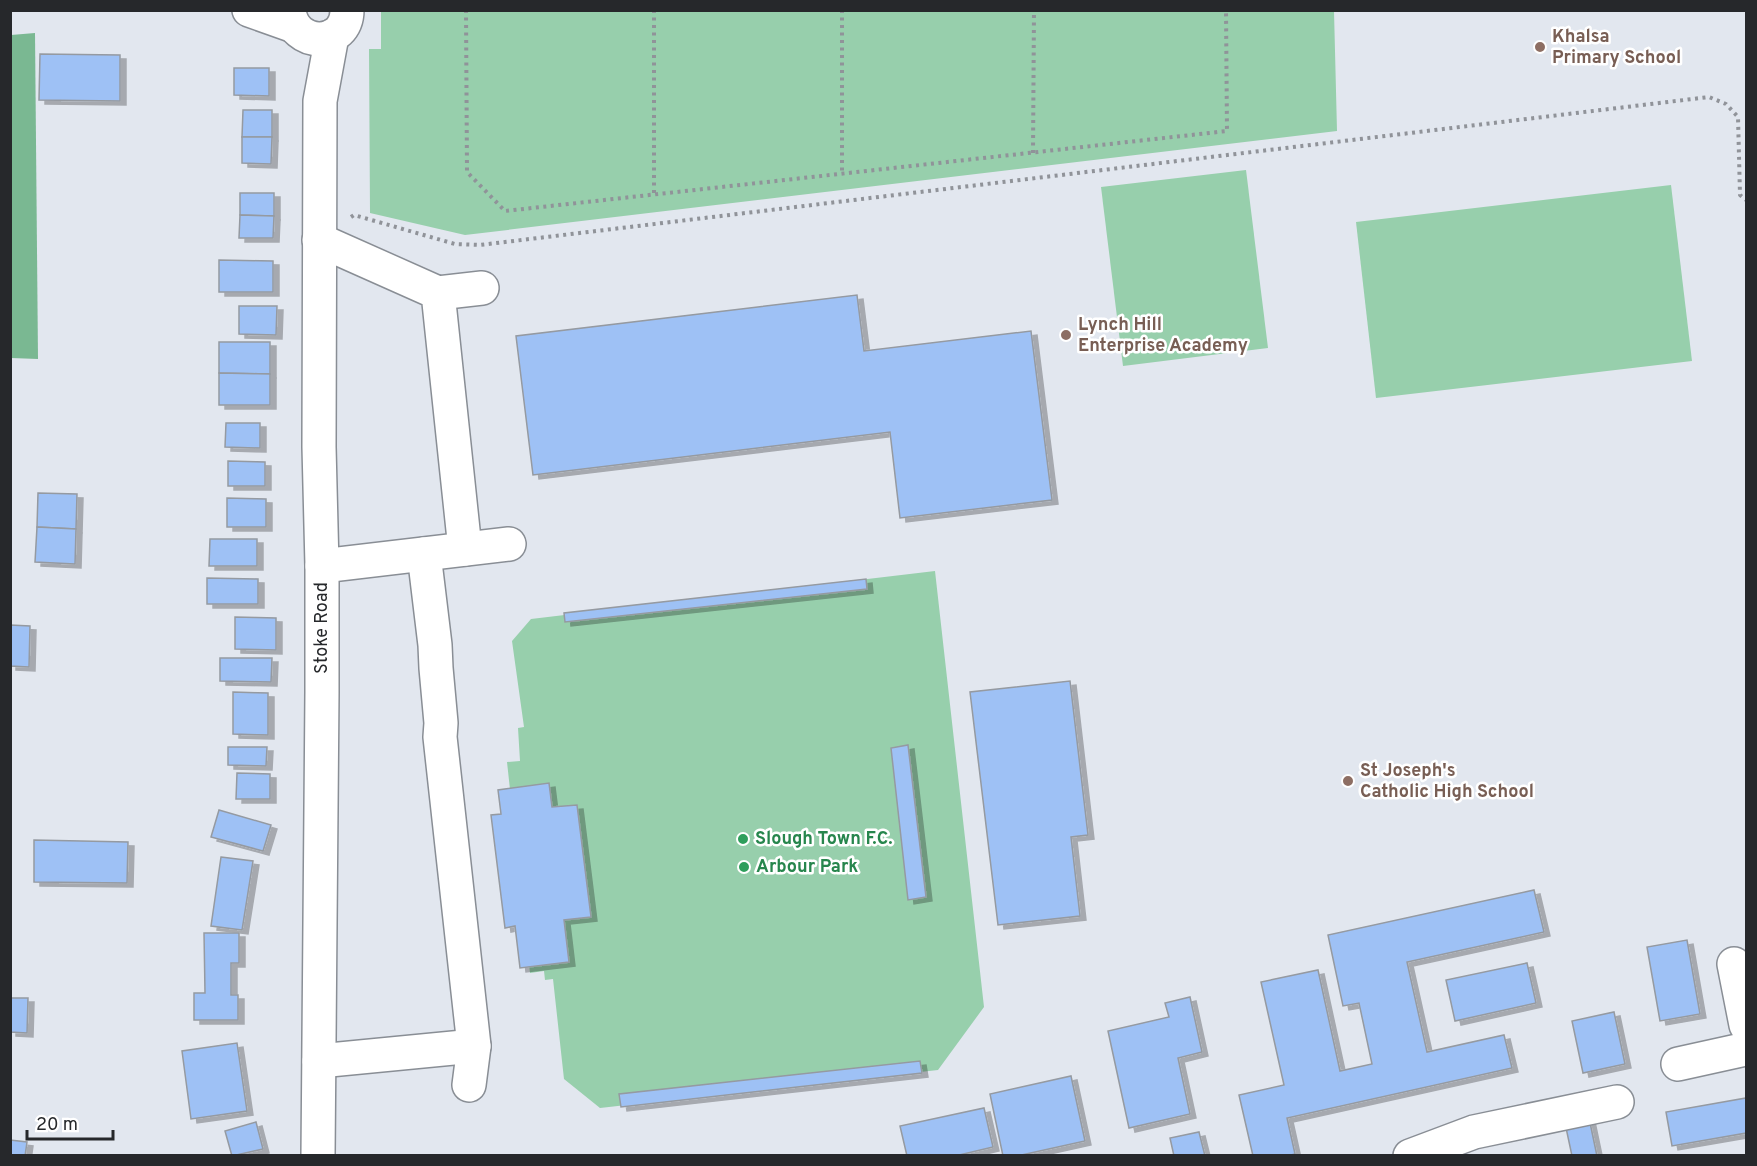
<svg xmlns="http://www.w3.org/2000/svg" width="1757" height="1166" font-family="Overpass,sans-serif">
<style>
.green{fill:#97cfac}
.forest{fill:#7ab892}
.building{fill:#9ec1f5;stroke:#959aa1;stroke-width:1.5;filter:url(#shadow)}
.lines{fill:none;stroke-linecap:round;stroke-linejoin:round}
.minor-casing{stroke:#898e95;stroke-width:36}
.major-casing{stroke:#898e95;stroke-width:36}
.path{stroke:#909399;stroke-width:4;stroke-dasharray:3 4.5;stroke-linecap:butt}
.minor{stroke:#fff;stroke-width:33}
.major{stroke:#fff;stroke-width:33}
.education-dot{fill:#8d6e63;stroke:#fff;stroke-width:2}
.leisure-dot{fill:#2e9e5b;stroke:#fff;stroke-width:2}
.labels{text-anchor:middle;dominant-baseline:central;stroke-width:5;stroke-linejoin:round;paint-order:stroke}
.education-label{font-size:18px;font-weight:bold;fill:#785e54;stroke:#fff;text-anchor:start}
.street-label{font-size:18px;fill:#26282b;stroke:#fff}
.leisure-label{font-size:18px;font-weight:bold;fill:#27864d;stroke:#fff;text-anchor:start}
</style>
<defs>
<filter id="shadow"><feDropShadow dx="6" dy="4" stdDeviation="0" flood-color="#0004"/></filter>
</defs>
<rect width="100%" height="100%" fill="#e2e7ef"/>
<g class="green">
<polygon points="381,10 1334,11 1337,131 465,235 370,213 369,49 381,49"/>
<polygon points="1246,170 1268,348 1123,366 1101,187"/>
<polygon points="1671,185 1692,361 1376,398 1356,222"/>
<polygon points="935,571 984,1007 938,1070 600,1108 564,1079 553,979 545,980 544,971 530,973 507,762 520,761 518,728 524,727 512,641 531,619"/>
</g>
<polygon class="forest" points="35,33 38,359 11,358 11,35"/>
<g class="building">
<polygon points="40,54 120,55 120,101 39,100"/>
<polygon points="234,68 269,68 269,96 234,95"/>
<polygon points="243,110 272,110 272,137 242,137"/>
<polygon points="242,137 272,137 271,164 242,163"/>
<polygon points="240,193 274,193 274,216 240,215"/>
<polygon points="240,215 274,216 273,238 239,238"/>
<polygon points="219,260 273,261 273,292 219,292"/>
<polygon points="857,295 864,351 1031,331 1052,500 900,518 890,432 533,475 516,336"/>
<polygon points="239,306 277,306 276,335 239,334"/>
<polygon points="219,342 270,342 270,374 219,373"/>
<polygon points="219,373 270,374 270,405 219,405"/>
<polygon points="226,423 260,423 260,448 225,447"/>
<polygon points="228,461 265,462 265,486 228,486"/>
<polygon points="38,493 77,494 76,529 37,527"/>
<polygon points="227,498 266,499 266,527 227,527"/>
<polygon points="37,527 76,529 75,564 35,562"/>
<polygon points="210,539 257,539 257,566 209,566"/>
<polygon points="207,578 258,579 258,604 207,604"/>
<polygon points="866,579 867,589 565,622 564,613"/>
<polygon points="235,617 276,618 276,650 235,649"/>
<polygon points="10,625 30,626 29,667 10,666"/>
<polygon points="220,658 272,658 271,682 220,681"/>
<polygon points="1070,681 1088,835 1071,837 1080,916 998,925 970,692"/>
<polygon points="233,692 268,693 268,735 233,734"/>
<polygon points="908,745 926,897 908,900 891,748"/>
<polygon points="228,747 267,747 266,766 228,765"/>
<polygon points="237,773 270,774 270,799 236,799"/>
<polygon points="549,783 552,807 577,805 591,917 564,920 569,962 520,968 515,926 505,928 491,815 501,814 498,790"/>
<polygon points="219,810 271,825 263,851 211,837"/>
<polygon points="34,840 128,842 127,883 34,882"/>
<polygon points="221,857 253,861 242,930 211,926"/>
<polygon points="1534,890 1544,932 1407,962 1427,1052 1504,1035 1512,1068 1287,1118 1295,1154 1287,1156 1253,1156 1239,1095 1284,1085 1261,982 1318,970 1340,1071 1372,1064 1359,1003 1343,1006 1328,935"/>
<polygon points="204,933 239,933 239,963 231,963 231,995 238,995 238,1020 194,1020 194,993 205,993"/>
<polygon points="1687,940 1700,1014 1660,1021 1647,947"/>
<polygon points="1527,963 1536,1003 1455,1021 1446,980"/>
<polygon points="1190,997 1202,1052 1178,1058 1190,1114 1129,1128 1108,1031 1169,1017 1165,1003"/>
<polygon points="10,998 28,998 27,1033 10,1032"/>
<polygon points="1614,1012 1625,1064 1583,1073 1572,1021"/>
<polygon points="237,1043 247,1111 191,1119 182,1051"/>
<polygon points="920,1061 922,1073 621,1107 619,1094"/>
<polygon points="1071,1076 1085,1141 1017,1156 1003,1156 990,1094"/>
<polygon points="1746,1098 1746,1133 1672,1146 1666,1112"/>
<polygon points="984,1108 993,1147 955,1156 907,1156 900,1126"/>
<polygon points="1589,1118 1597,1156 1572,1156 1565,1123"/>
<polygon points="256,1122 263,1149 232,1156 225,1131"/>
<polygon points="1199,1132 1205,1156 1174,1156 1170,1138"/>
<polygon points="10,1140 27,1142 25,1156 10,1156"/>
</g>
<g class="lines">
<defs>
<g id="minor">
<polyline points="249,10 294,26"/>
<polyline points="319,240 438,293 465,549"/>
<polyline points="438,293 482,288"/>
<polyline points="424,554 435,645 436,668 441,723 440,737 474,1046 469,1085"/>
<polyline points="322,566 509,544"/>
<polyline points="1734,964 1746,1025"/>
<polyline points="319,1061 474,1046"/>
<polyline points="1678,1064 1746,1049"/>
<polyline points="1410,1156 1474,1132 1617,1102"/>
</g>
<g id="major">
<path d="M289,10C293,49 347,48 347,10"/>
<polyline points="318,1156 322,692 322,566 319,447 320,101 332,36"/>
</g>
</defs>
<use href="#minor" class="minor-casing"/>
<use href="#major" class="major-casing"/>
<g class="path">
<polyline points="466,10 467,172 505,211 1227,131 1226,10"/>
<polyline points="654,10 654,195"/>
<polyline points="842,10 842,174"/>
<polyline points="1033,153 1034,10"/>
<polyline points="351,217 354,215 455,244 480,245 1709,97 1726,104 1738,117 1740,195 1746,200"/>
</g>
<use href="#minor" class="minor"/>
<use href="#major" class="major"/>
</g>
<g class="education-dot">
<circle cx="1540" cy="47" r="6"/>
<circle cx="1066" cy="335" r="6"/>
<circle cx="1348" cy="781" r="6"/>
</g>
<g class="leisure-dot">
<circle cx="743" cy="839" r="6"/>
<circle cx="744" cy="867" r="6"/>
</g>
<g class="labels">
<g class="education-label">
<text x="1552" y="37">Khalsa<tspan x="1552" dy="21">Primary School</tspan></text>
<text x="1078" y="325">Lynch Hill<tspan x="1078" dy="21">Enterprise Academy</tspan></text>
<text x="1360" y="771">St Joseph's<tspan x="1360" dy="21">Catholic High School</tspan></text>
</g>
<g class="street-label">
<text transform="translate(322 628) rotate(-90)">Stoke Road</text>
</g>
<g class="leisure-label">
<text x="755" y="839">Slough Town F.C.</text>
<text x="756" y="867">Arbour Park</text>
</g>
</g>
<rect width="1757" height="1166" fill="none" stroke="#26282b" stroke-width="24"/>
<path d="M27 1130v9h86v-9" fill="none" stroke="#26282b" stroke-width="3"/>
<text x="36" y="1130" font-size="18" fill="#26282b" stroke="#ffffff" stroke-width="4.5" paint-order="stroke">20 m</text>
</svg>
